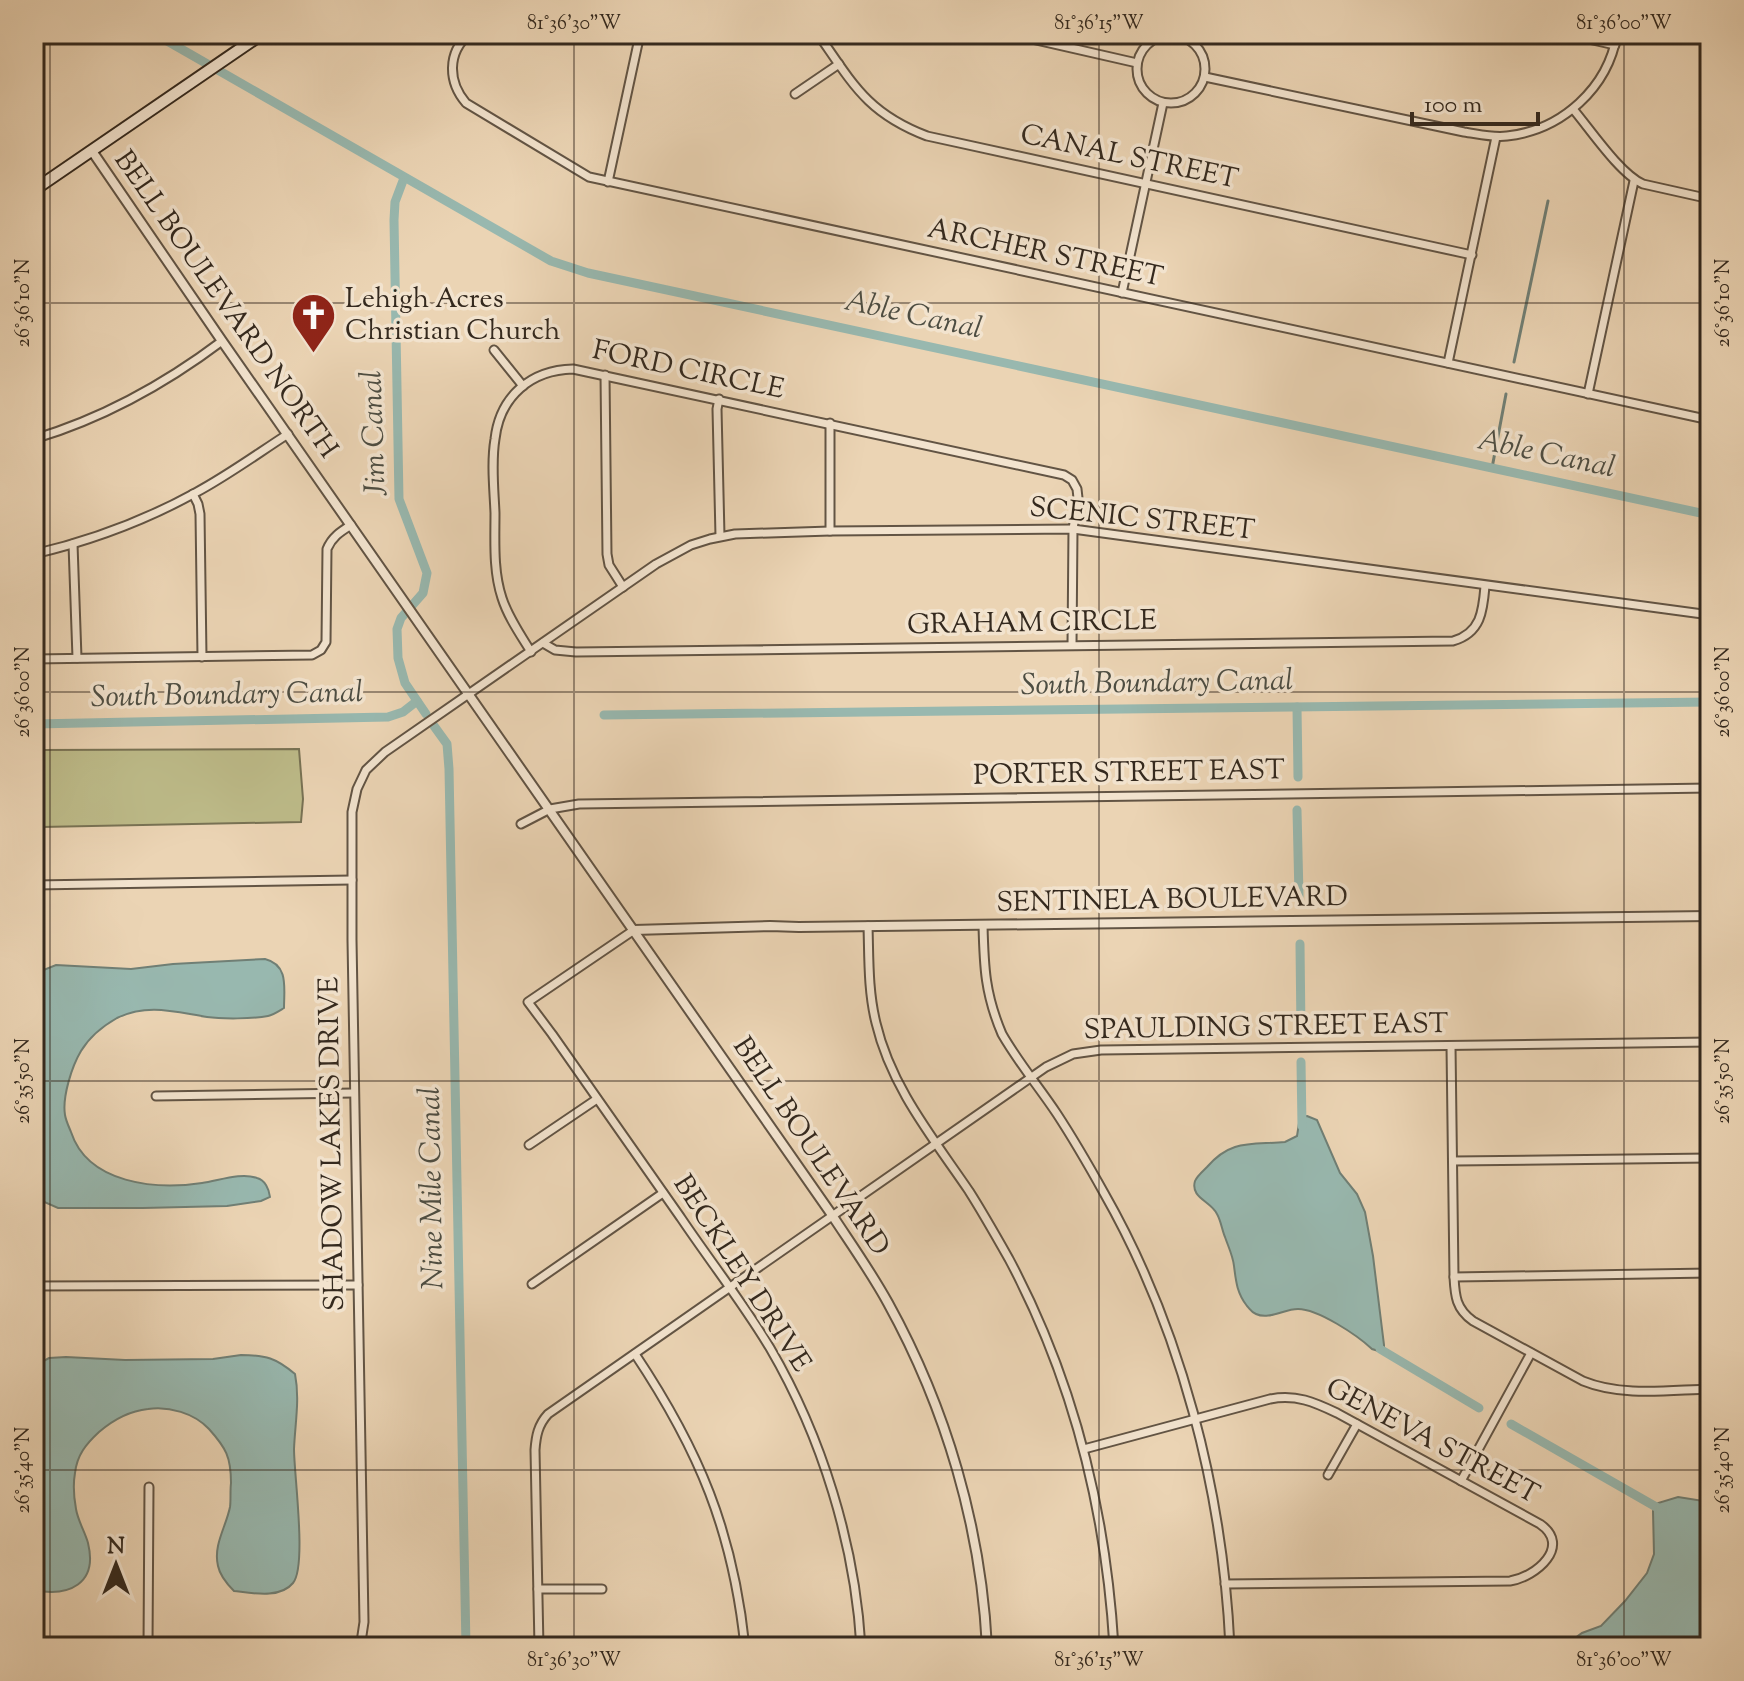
<svg xmlns="http://www.w3.org/2000/svg" width="1744" height="1681" font-family="'Sorts Mill Goudy',serif">
<style>
.green{fill:#bdbb89;stroke:#787254;stroke-width:2}
.water{fill:#98b8af;stroke:#707f75;stroke-width:2}
.lines{fill:none;stroke-linecap:round;stroke-linejoin:round}
.stream{stroke:#707f75;stroke-width:3}
.canal{stroke:#98b8af;stroke-width:9}
.minor-casing{stroke:#625444;stroke-width:11}
.tertiary-casing{stroke:#625444;stroke-width:12}
.secondary-casing{stroke:#34291e;stroke-width:14}
.minor{stroke:#f2e3ce;stroke-width:7}
.tertiary{stroke:#f2e3ce;stroke-width:8}
.secondary{stroke:#f2e3ce;stroke-width:10}
.ticks{fill:none;stroke:#34291e;stroke-width:2;stroke-opacity:0.45}
.labels{text-anchor:middle;dominant-baseline:central;stroke-width:7;stroke-linejoin:round;paint-order:stroke}
.street-label{font-size:28px;fill:#34291e;stroke:#f2e3ce}
.poi-label{font-size:28px;fill:#34291e;stroke:#f2e3ce;text-anchor:start}
.water-label{font-size:30px;font-style:italic;fill:#4d4d42;stroke:#f2e3ce}
.neatline{fill:none;stroke:#34291e;stroke-width:3}
.ticks-label{font-size:20px;text-anchor:middle;fill:#34291e}
</style>
<rect width="100%" height="100%" fill="#ebd4b4"/>
<filter id="stains"><feTurbulence type="fractalNoise" baseFrequency=".0025" numOctaves="4"/><feColorMatrix values="0 0 0 0 .2 0 0 0 0 .09 0 0 0 0 .02 0 0 0 .5 -.17"/></filter>
<radialGradient id="worn" r=".72"><stop offset=".6" stop-color="#630" stop-opacity="0"/><stop offset="1" stop-color="#630" stop-opacity=".3"/></radialGradient>
<polygon class="green" points="299,749 303,799 301,822 42,827 42,750"/>
<g class="water">
<path d="M265,959C289,965 284,988 284,1008C279,1011 273,1015 268,1016C254,1019 221,1019 207,1017C175,1012 148,1003 117,1018C103,1026 90,1036 81,1051C72,1066 62,1097 65,1115C66,1121 69,1127 71,1132C88,1184 156,1190 202,1183C218,1181 241,1172 257,1178C265,1180 269,1189 270,1197L261,1201L227,1206L143,1208H58L42,1201L34,1192V1179L43,1163L44,1146L39,1057L40,1032L34,989V984L41,971L56,965L131,969L173,964Z"/>
<path d="M1307,1116L1317,1120L1340,1173L1357,1194L1365,1212L1373,1256L1384,1345V1349L1382,1352L1372,1349C1357,1335 1318,1309 1298,1309C1284,1309 1269,1320 1256,1314C1251,1312 1250,1309 1247,1306C1237,1293 1236,1282 1234,1266C1233,1256 1228,1246 1225,1237C1222,1230 1221,1221 1217,1214C1211,1201 1190,1198 1195,1181C1197,1176 1203,1171 1207,1167C1231,1139 1251,1145 1285,1142L1297,1136L1300,1117Z"/>
<path d="M241,1355C266,1355 276,1358 295,1374C300,1399 295,1424 294,1449C294,1475 307,1566 293,1583C280,1599 252,1593 234,1591C227,1584 220,1576 218,1566C213,1545 226,1527 230,1507C231,1500 230,1491 231,1483C231,1457 226,1448 209,1429C194,1413 169,1406 148,1409C129,1411 113,1420 99,1432C86,1444 77,1455 75,1473C73,1484 74,1498 76,1509C78,1521 85,1532 88,1543C98,1584 69,1597 34,1590V1366L49,1358L66,1357L125,1360L213,1359Z"/>
<polygon points="1678,1497 1710,1502 1710,1647 1563,1647 1582,1633 1601,1626 1625,1601 1647,1573 1654,1554 1653,1511 1658,1503"/>
</g>
<g class="lines">
<g class="stream">
<polyline points="1514,362 1548,201"/>
<polyline points="1492,468 1506,394"/>
</g>
<g class="canal">
<polyline points="155,34 551,261 588,273 1710,515"/>
<polyline points="404,178 395,202 394,220 399,499 427,573 423,593 401,618 397,629 398,658 405,683 426,714"/>
<polyline points="1297,707 1298,777"/>
<polyline points="604,715 1710,702"/>
<polyline points="34,724 388,717 403,712 417,701"/>
<polyline points="434,726 447,744 449,769 466,1647"/>
<polyline points="1297,810 1299,896"/>
<polyline points="1300,944 1301,1031"/>
<polyline points="1301,1062 1302,1126"/>
<polyline points="1380,1349 1479,1408"/>
<polyline points="1511,1424 1658,1508"/>
</g>
<defs>
<g id="minor">
<polyline points="347,34 352,37 361,34"/>
<path d="M469,34C447,53 448,82 466,103L589,177L1710,420"/>
<path d="M818,34C853,84 867,113 927,136L1472,255"/>
<polyline points="1010,34 1137,63"/>
<polyline points="1566,34 1615,45"/>
<circle cx="1171" cy="69" r="34"/>
<path d="M1205,77L1464,132C1478,134 1493,138 1507,136C1562,130 1608,88 1617,34"/>
<polyline points="795,94 839,64"/>
<path d="M1573,109C1590,129 1620,174 1643,184L1710,199"/>
<polyline points="608,182 640,34"/>
<polyline points="1122,293 1163,103"/>
<polyline points="494,350 523,386"/>
<polyline points="1448,363 1496,137"/>
<polyline points="605,375 607,554 609,565 623,587"/>
<polyline points="1588,394 1634,181"/>
<polyline points="719,399 717,409 720,536"/>
<path d="M34,439C104,418 165,384 222,341"/>
<polyline points="193,494 198,504 200,514 202,657"/>
<polyline points="830,531 830,423"/>
<polyline points="73,544 77,658"/>
<path d="M34,554C90,541 144,521 195,493C227,476 257,454 288,434"/>
<path d="M543,643L555,650L576,652L1453,641C1481,633 1483,611 1485,586"/>
<path d="M531,652C520,634 508,617 502,598C493,571 495,541 495,513C494,489 491,463 495,439C500,396 531,370 573,369L1064,475L1072,480L1077,489L1078,498L1073,529L1072,645"/>
<path d="M34,659L312,655L321,650L326,642L327,549C332,537 340,532 351,525"/>
<polyline points="521,824 550,809 579,804 1710,788"/>
<polyline points="34,885 352,880"/>
<path d="M983,925C984,967 985,994 1002,1034C1018,1062 1039,1087 1057,1114C1074,1140 1089,1166 1104,1193C1181,1328 1223,1492 1230,1647"/>
<path d="M868,926C869,958 868,991 876,1023C891,1087 933,1138 969,1191C983,1213 996,1236 1009,1259C1073,1379 1106,1512 1114,1647"/>
<path d="M634,930L528,1002L552,1034C595,1096 638,1157 681,1218C710,1261 743,1303 770,1348C822,1437 855,1544 861,1647"/>
<path d="M1451,1046L1454,1277C1455,1296 1456,1309 1473,1321L1583,1381C1622,1397 1669,1390 1710,1389"/>
<polyline points="156,1096 354,1093"/>
<polyline points="529,1145 597,1099"/>
<polyline points="1453,1161 1710,1158"/>
<polyline points="1454,1277 1710,1273"/>
<polyline points="532,1284 663,1193"/>
<polyline points="34,1286 358,1285"/>
<path d="M635,1354C699,1450 733,1531 745,1647"/>
<path d="M1084,1449L1270,1399C1296,1394 1314,1402 1337,1413L1540,1524C1572,1546 1536,1577 1510,1581L1225,1584"/>
<polyline points="1328,1475 1357,1424"/>
<polyline points="1461,1481 1531,1353"/>
<polyline points="538,1589 602,1589"/>
<polyline points="148,1647 149,1487"/>
<polyline points="357,1647 361,1642 364,1622 352,940 352,812 357,789 366,770 385,752 656,564 691,545 710,539 735,534 830,531 1073,529 1710,615"/>
<path d="M539,1647L535,1450C536,1436 538,1425 548,1414L1046,1067L1073,1054L1101,1050L1710,1042"/>
</g>
<g id="tertiary">
<path d="M92,151L222,341L832,1215C851,1244 871,1272 888,1303C946,1408 981,1527 987,1647"/>
<polyline points="634,930 770,926 799,927 1710,916"/>
</g>
<polyline id="secondary" points="34,190 262,34"/>
</defs>
<use href="#minor" class="minor-casing"/>
<use href="#tertiary" class="tertiary-casing"/>
<use href="#secondary" class="secondary-casing"/>
<use href="#minor" class="minor"/>
<use href="#tertiary" class="tertiary"/>
<use href="#secondary" class="secondary"/>
</g>
<path class="ticks" d="M50,34V1647M574,34V1647M1099,34V1647M1624,34V1647M34,303H1710M34,692H1710M34,1081H1710M34,1470H1710"/>
<defs>
<symbol id="church-pin" viewBox="-11 -11 22 30"><path d="M0 17L-7.5 6A9.5 9.5 0 1 1 7.5 6Z" fill="#8f2418" stroke="#f2e3ce"/><path d="M-1.2-6h2.4v3.5h3.3v2.4h-3.3V6h-2.4V-.1h-3.3v-2.4h3.3Z" fill="#fff"/></symbol>
</defs>
<g fill-rule="evenodd">
<use href="#church-pin" x="288" y="290" width="51" height="69"/>
</g>
<g class="labels">
<g class="street-label">
<text transform="translate(1129 158) rotate(12)">CANAL STREET</text>
<text transform="translate(1045 254) rotate(12)">ARCHER STREET</text>
<text transform="translate(225 305) rotate(55)">BELL BOULEVARD NORTH</text>
<text transform="translate(688 371) rotate(12)">FORD CIRCLE</text>
<text transform="translate(1142 520) rotate(6)">SCENIC STREET</text>
<text transform="translate(1032 624) rotate(-1)">GRAHAM CIRCLE</text>
<text transform="translate(1129 774) rotate(-1)">PORTER STREET EAST</text>
<text transform="translate(1172 901) rotate(-1)">SENTINELA BOULEVARD</text>
<text transform="translate(1266 1028) rotate(-1)">SPAULDING STREET EAST</text>
<text transform="translate(333 1144) rotate(-91)">SHADOW LAKES DRIVE</text>
<text transform="translate(810 1147) rotate(56)">BELL BOULEVARD</text>
<text transform="translate(741 1274) rotate(57)">BECKLEY DRIVE</text>
<text transform="translate(1432 1442) rotate(28)">GENEVA STREET</text>
</g>
<g class="poi-label">
<text x="345" y="300">Lehigh Acres<tspan x="345" dy="32">Christian Church</tspan></text>
</g>
<g class="water-label">
<text transform="translate(913 316) rotate(12)">Able Canal</text>
<text transform="translate(375 433) rotate(-92)">Jim Canal</text>
<text transform="translate(1546 455) rotate(12)">Able Canal</text>
<text transform="translate(1157 684) rotate(-1)">South Boundary Canal</text>
<text transform="translate(227 696) rotate(-1)">South Boundary Canal</text>
<text transform="translate(433 1188) rotate(-91)">Nine Mile Canal</text>
</g>
</g>
<rect width="1744" height="1681" fill="none" stroke="#ebd4b4" stroke-width="88"/>
<g transform="translate(116 1565)" stroke="#f2e3ce" stroke-width="6" paint-order="stroke">
<path d="M0-6L14 30L0 20L-14 30Z" fill="#34291e"/>
<text y="-12" font-size="22" font-weight="bold" text-anchor="middle" fill="#34291e">N</text>
</g>
<path d="M1412 112v12h126v-12" fill="none" stroke="#34291e" stroke-width="4"/>
<text x="1424" y="112" font-size="24" fill="#34291e" stroke="#f2e3ce" stroke-width="6" paint-order="stroke">100 m</text>
<rect x="44" y="44" width="1656" height="1593" class="neatline"/>
<g class="ticks-label">
<text x="574" y="29">81°36'30"W</text>
<text x="1099" y="29">81°36'15"W</text>
<text x="1624" y="29">81°36'00"W</text>
<text transform="translate(22 303) rotate(-90)" y="7">26°36'10"N</text>
<text transform="translate(1722 303) rotate(-90)" y="7">26°36'10"N</text>
<text transform="translate(22 692) rotate(-90)" y="7">26°36'00"N</text>
<text transform="translate(1722 692) rotate(-90)" y="7">26°36'00"N</text>
<text transform="translate(22 1081) rotate(-90)" y="7">26°35'50"N</text>
<text transform="translate(1722 1081) rotate(-90)" y="7">26°35'50"N</text>
<text transform="translate(22 1470) rotate(-90)" y="7">26°35'40"N</text>
<text transform="translate(1722 1470) rotate(-90)" y="7">26°35'40"N</text>
<text x="574" y="1666">81°36'30"W</text>
<text x="1099" y="1666">81°36'15"W</text>
<text x="1624" y="1666">81°36'00"W</text>
</g>
<rect width="100%" height="100%" filter="url(#stains)"/>
<rect width="100%" height="100%" fill="url(#worn)"/>
</svg>
